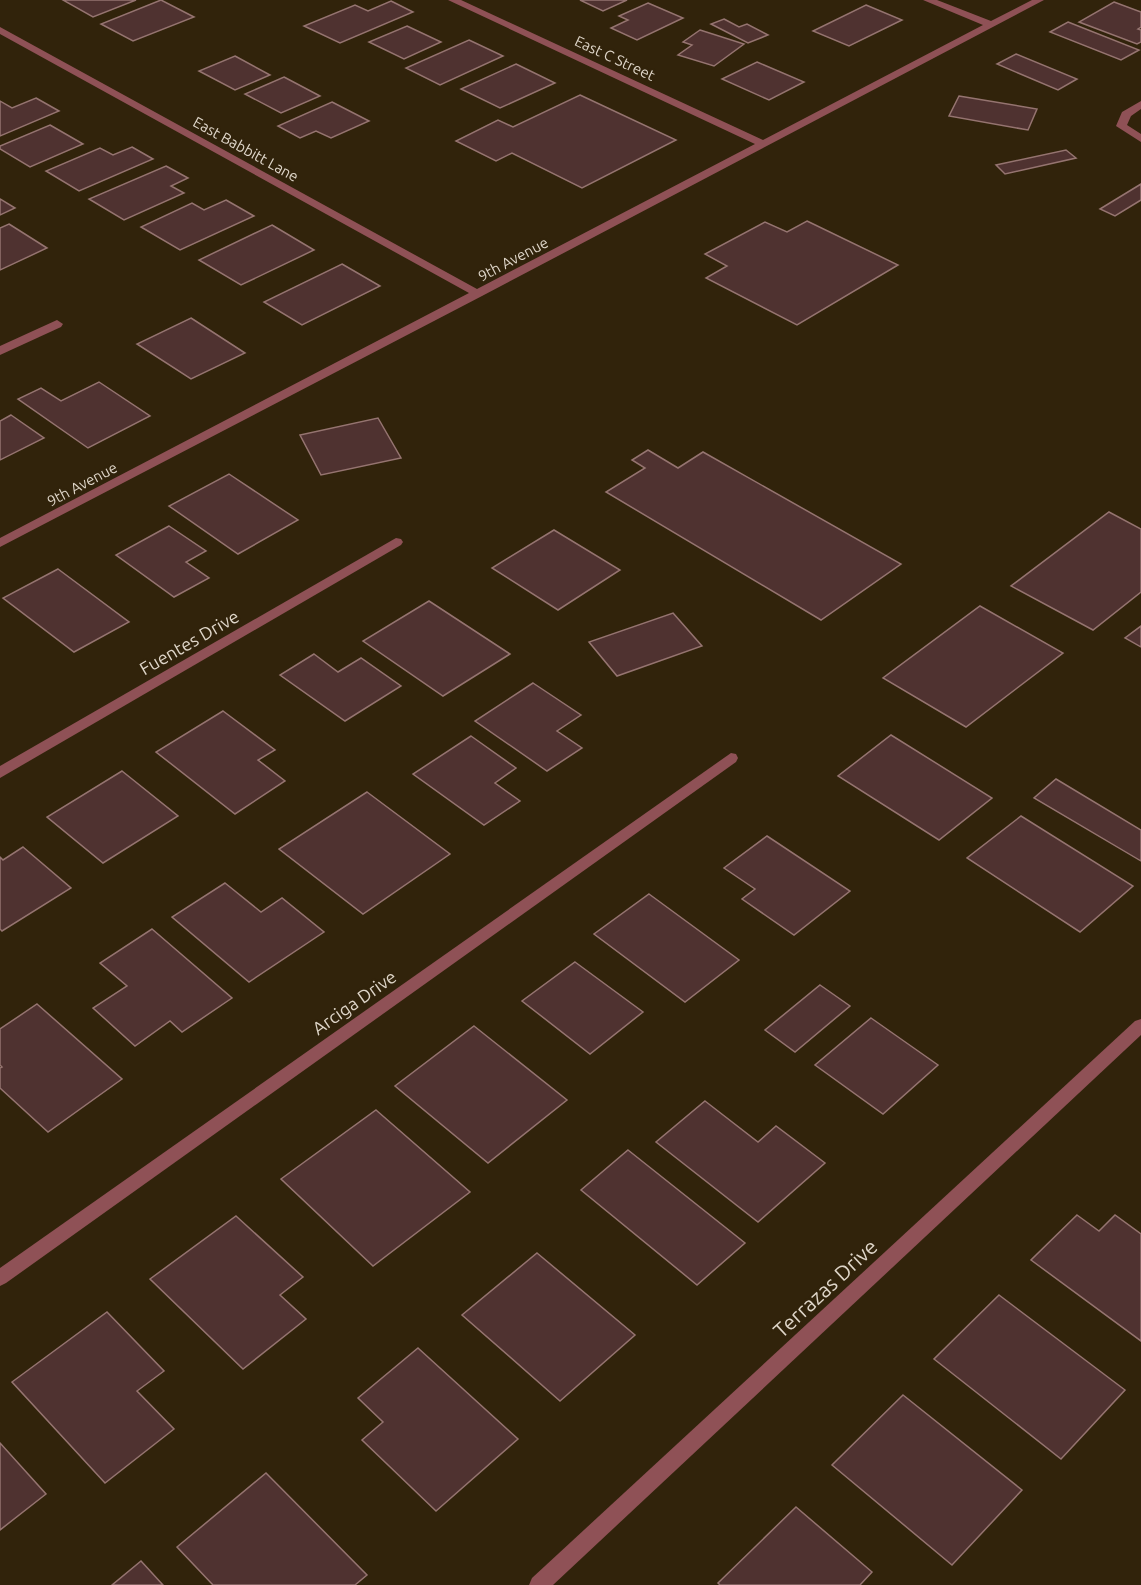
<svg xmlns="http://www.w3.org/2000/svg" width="1141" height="1585" font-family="Ubuntu,sans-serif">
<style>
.building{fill:#4f3230;stroke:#957470;stroke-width:1.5}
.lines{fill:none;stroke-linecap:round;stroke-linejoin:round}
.street{fill:#8f5156;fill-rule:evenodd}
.labels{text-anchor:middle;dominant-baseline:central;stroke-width:4.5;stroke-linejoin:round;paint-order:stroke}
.far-street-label{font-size:15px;fill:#ded5c8;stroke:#31230b}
.street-label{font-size:18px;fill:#ded5c8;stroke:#31230b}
.near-street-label{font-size:21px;fill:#ded5c8;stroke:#31230b}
</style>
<rect width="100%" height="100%" fill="#31230b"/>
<g class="building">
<polygon points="63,0 136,0 93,17"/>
<polygon points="161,0 194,17 133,41 101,24"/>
<polygon points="580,0 627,0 603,11"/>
<polygon points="391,1 413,12 340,43 304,26 355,5 368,11"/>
<polygon points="1114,2 1141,12 1141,27 1138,29 1141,30 1141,42 1137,44 1079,22"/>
<polygon points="648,3 683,18 637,40 611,28 628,20 619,16"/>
<polygon points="866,5 902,20 849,46 813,31"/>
<polygon points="724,19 739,27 747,24 768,35 748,43 711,24"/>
<polygon points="1068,22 1139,50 1121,60 1050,32"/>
<polygon points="407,26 441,42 404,59 369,42"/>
<polygon points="700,30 744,44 714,66 678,55 692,45 683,42"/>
<polygon points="469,40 503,56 440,85 406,68"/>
<polygon points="1016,54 1077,79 1058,90 997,64"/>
<polygon points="235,56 270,75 235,90 199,71"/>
<polygon points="757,62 804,82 769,100 722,79"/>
<polygon points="516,64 555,83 500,108 461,89"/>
<polygon points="284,77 320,96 281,113 245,94"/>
<polygon points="580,95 676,140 582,188 512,153 496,161 456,141 498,120 513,127"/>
<polygon points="959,96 1037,109 1028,130 949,116"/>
<polygon points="36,98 59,111 0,136 0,101 12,108"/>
<polygon points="332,102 369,121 331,138 316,131 300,138 278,126"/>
<polygon points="50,125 83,144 30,167 0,149 0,146"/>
<polygon points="132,147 153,159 79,191 46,171 100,148 113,155"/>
<polygon points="1066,150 1076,158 1005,174 996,165"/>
<polygon points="166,166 188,178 171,186 184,193 124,220 89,199"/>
<polygon points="1141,184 1141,200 1115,216 1100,209"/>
<polygon points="0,199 15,208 0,215"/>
<polygon points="226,200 254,216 180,250 141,227 192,203 204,210"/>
<polygon points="807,221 898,265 797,325 706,278 727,266 705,254 765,222 787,232"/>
<polygon points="9,224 47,248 0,270 0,228"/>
<polygon points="272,225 314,250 241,285 199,260"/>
<polygon points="342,264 380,286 302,325 264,302"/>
<polygon points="191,318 245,353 191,379 137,344"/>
<polygon points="99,382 150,416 88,448 18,399 41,388 61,401"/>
<polygon points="11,415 44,438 0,460 0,421"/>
<polygon points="378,418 401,458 321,475 300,435"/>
<polygon points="648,450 678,468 703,452 901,564 821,620 606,492 645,468 632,460"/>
<polygon points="229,474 298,520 238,554 169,506"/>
<polygon points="1109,512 1141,529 1141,592 1093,630 1011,586"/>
<polygon points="169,526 206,551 186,562 209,578 174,597 116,555"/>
<polygon points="554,530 620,570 558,610 492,568"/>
<polygon points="58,569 129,622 74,652 3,598"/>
<polygon points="429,601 510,654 443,696 363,641"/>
<polygon points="980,606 1063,653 966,727 883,678"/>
<polygon points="673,613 702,646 617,676 589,642"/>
<polygon points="1141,626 1141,647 1125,638"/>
<polygon points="314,654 338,672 361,658 401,686 345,721 280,675"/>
<polygon points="533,683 581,715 557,731 582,748 547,771 475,721"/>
<polygon points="223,711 275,750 258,760 285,781 235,814 156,752"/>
<polygon points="891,735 992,798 939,840 838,776"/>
<polygon points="471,736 516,768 495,783 520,801 484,825 413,774"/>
<polygon points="122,771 178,816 103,863 47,817"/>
<polygon points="1056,779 1141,830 1141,861 1034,798"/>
<polygon points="367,792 450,854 363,914 279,849"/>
<polygon points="1021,816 1133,886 1080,932 967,858"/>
<polygon points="767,836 850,891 794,935 742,899 755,889 724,868"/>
<polygon points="23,847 71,888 2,931 0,929 0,857 3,860"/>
<polygon points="225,883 261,912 282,898 324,932 249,982 172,917"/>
<polygon points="649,894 739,960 685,1002 594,934"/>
<polygon points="152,929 232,998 182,1032 170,1021 135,1046 93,1008 127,986 100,963"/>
<polygon points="575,962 643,1012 590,1054 522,1001"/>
<polygon points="820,985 850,1006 795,1052 765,1030"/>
<polygon points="37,1004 122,1079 48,1132 0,1088 0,1068 2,1067 0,1065 0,1029"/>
<polygon points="871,1018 938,1065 883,1114 815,1065"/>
<polygon points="474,1026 567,1100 488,1163 395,1086"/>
<polygon points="705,1101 758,1142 776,1126 825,1163 758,1222 656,1142"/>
<polygon points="376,1110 470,1192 373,1266 281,1179"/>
<polygon points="628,1150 745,1243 697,1285 581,1190"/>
<polygon points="1077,1215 1099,1231 1115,1215 1141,1234 1141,1341 1031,1260"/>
<polygon points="236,1216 303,1277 280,1295 306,1319 243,1369 150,1279"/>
<polygon points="537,1253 635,1335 560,1401 462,1315"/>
<polygon points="999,1295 1125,1390 1061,1459 934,1359"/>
<polygon points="107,1312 164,1371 137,1391 174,1429 105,1483 12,1382"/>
<polygon points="418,1348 518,1439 436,1511 362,1440 383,1422 358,1398"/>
<polygon points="903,1395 1022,1490 952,1565 832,1465"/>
<polygon points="0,1443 46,1494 0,1530"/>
<polygon points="266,1473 367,1575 355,1585 213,1585 177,1547"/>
<polygon points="796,1507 872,1572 860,1585 720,1585 718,1583"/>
<polygon points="141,1561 163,1585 112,1585"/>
</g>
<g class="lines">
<g class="street">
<polygon points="448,0 461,0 763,140 983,25 923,0 937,0 991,21 1032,0 1044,0 482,296 0,547 0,538 469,293 0,34 0,27 477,289 755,144"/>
<polygon points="1141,101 1141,109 1131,116 1127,125 1141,134 1141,142 1116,126 1122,112"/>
<polygon points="57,320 63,324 61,327 0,355 0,346"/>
<polygon points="396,538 401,539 403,542 401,545 0,778 0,766"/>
<polygon points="731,753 736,754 738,758 736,762 6,1283 0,1286 0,1268"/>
<polygon points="1141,1019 1141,1035 553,1585 529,1585 532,1578 1135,1021"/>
</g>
</g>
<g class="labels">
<g class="far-street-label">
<text transform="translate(615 58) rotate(25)">East C Street</text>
<text transform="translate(246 149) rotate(29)">East Babbitt Lane</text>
<text transform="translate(513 259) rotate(-28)">9th Avenue</text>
<text transform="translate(82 484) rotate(-28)">9th Avenue</text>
</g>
<g class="street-label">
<text transform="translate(189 642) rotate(-30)">Fuentes Drive</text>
<text transform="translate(354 1002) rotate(-35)">Arciga Drive</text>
</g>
<g class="near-street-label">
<text transform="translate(825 1288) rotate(-43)">Terrazas Drive</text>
</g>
</g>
</svg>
